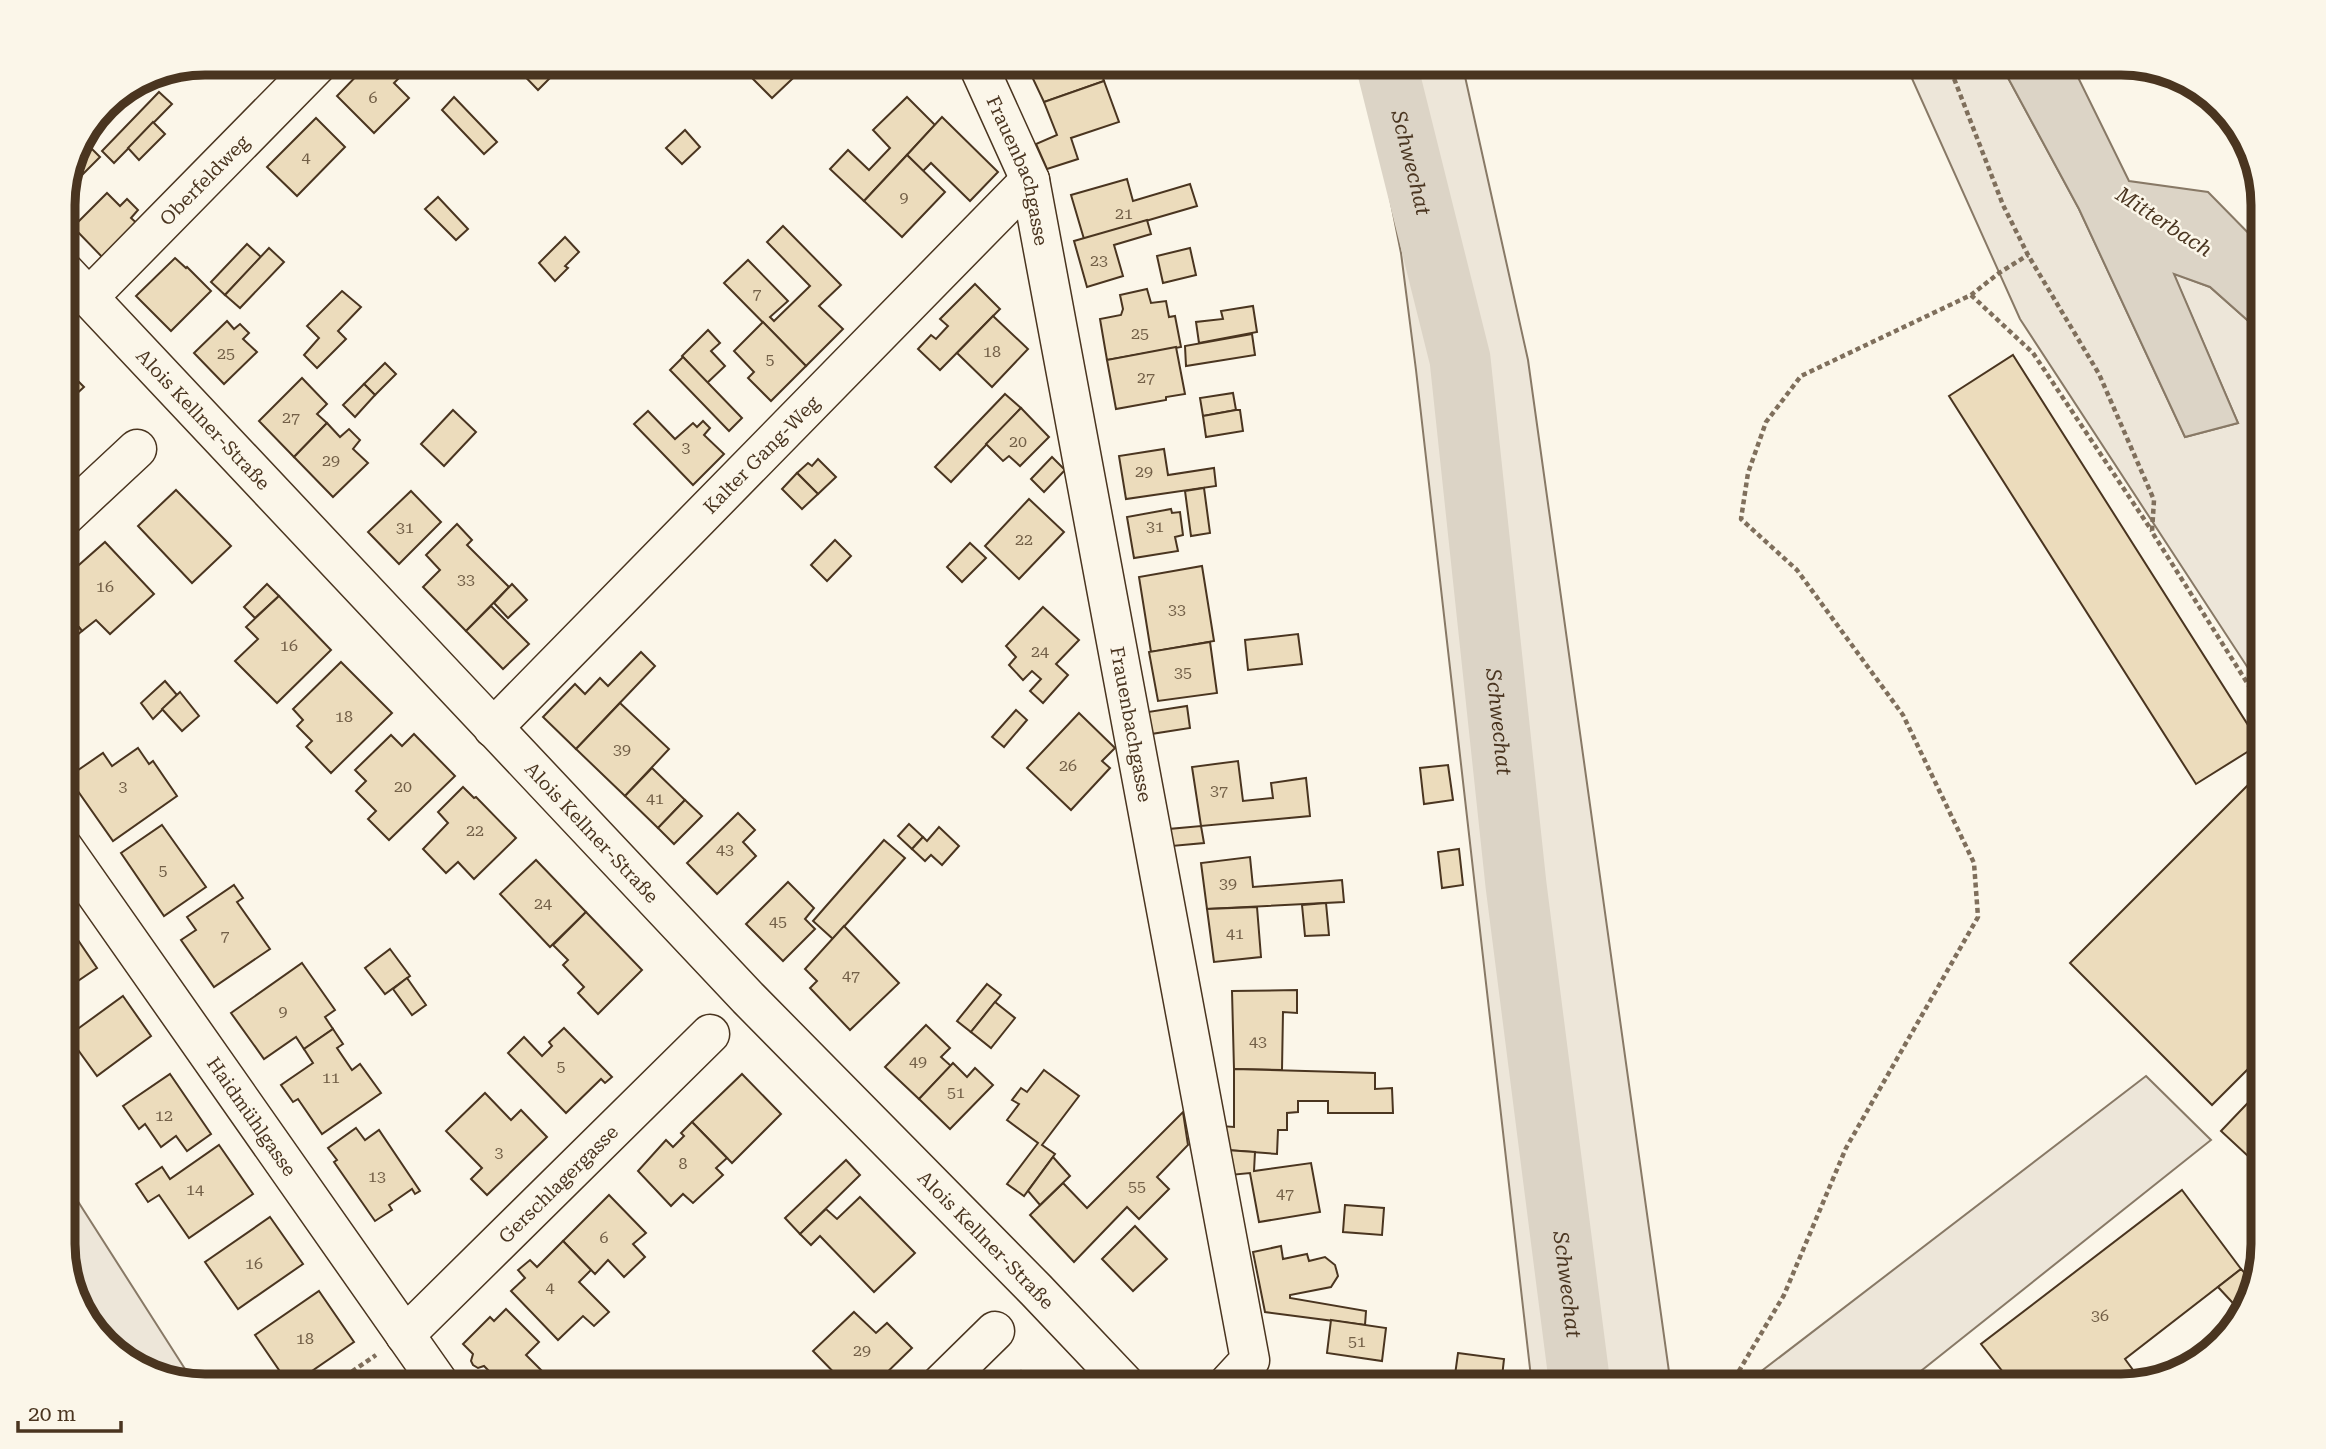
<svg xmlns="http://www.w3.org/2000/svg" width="2326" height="1449" font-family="'Roboto Serif',serif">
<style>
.green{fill:#ede6d9;stroke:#887966;stroke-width:2}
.water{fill:#dcd4c6;stroke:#887966;stroke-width:2}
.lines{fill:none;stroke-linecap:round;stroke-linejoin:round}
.river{stroke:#dcd4c6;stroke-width:61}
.building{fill:#ecdcbc;stroke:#4a3520;stroke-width:2}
.minor-casing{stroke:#4a3520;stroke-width:41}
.path{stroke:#7f6f5c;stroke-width:4.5;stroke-dasharray:5 3.5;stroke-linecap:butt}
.minor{stroke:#fbf6e9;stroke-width:38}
.labels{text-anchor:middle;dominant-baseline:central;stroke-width:5;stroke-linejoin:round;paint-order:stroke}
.number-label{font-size:16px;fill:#725f47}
.street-label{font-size:19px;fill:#4a3520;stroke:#fbf6e9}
.water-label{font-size:21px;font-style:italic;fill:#4a3520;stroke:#fbf6e9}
.rim{fill:none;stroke:#4a3520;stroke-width:9}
</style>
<rect width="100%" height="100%" fill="#fbf6e9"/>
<g class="green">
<polygon points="1363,63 1462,63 1528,360 1671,1386 1532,1386 1416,370 1401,253"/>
<polygon points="1905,63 2000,63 2079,209 2185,437 2238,423 2173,273 2210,287 2263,334 2263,691 2020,319"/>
<polygon points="2146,1076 2211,1140 1902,1386 1742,1386"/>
<polygon points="63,1178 194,1383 134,1367 82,1315 63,1253"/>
</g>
<polygon class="water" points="2000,63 2071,63 2129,181 2208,192 2263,248 2263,334 2210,287 2174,274 2238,423 2185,437 2079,209"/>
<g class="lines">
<path class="river" id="s1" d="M1386,63L1460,359L1516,885L1580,1386"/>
</g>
<g class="building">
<polygon points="369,63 398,63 406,71 394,83 409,98 374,133 337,96"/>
<polygon points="512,63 535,63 550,78 538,90"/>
<polygon points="753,63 809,63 772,98 745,71"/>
<polygon points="1028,63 1094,63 1098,64 1104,81 1044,102 1026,64"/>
<polygon points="1104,81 1119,122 1071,138 1078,159 1047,169 1036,144 1057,135 1044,102"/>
<polygon points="159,92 172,104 114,163 102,151"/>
<polygon points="454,97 497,142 484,154 442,110"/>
<polygon points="907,97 935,125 864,201 830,169 848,150 869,170 890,148 873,130"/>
<polygon points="942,117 998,172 970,201 931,163 923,171 907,155"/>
<polygon points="316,118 345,147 297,196 267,167"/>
<polygon points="153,122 165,134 139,160 128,148"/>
<polygon points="685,130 700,147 682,164 666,148"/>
<polygon points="82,139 100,157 64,193 74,150"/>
<polygon points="907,155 945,192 902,237 864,201"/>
<polygon points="1127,179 1133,201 1190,184 1197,206 1084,239 1071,195"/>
<polygon points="107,193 120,206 127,199 138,210 131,218 141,227 106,261 73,227"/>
<polygon points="438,197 468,229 456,240 425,209"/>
<polygon points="1147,220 1151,234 1114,245 1123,276 1087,287 1074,241"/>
<polygon points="783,226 841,285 819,306 843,329 806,366 724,283 748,260 788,301 770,317 774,321 810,286 767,242"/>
<polygon points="565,237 579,252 565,266 568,268 555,281 539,263"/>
<polygon points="247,244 261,257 225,295 211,282"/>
<polygon points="269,248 284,262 240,308 225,295"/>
<polygon points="1190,248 1196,275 1163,283 1157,256"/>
<polygon points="175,258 186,268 187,267 211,291 171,331 136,296"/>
<polygon points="975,284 1000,309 940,370 918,349 931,335 936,339 948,326 940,319"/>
<polygon points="1147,289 1151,303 1166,301 1169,317 1175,316 1181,347 1107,360 1100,319 1121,315 1123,309 1120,295"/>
<polygon points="342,291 361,307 338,331 346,339 317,368 304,355 319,338 307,326"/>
<polygon points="1253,306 1257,332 1199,343 1196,322 1223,319 1221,311"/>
<polygon points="993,316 1028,349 992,387 957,353"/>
<polygon points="227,321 234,329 240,324 249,333 243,339 257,352 224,384 194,353"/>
<polygon points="763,322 806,366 771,401 748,378 754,372 734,351"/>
<polygon points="708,330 720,343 711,351 725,366 707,383 682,356"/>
<polygon points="1252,334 1255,355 1186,366 1185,346"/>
<polygon points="1176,347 1185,394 1166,397 1166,400 1116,409 1107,360"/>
<polygon points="2013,355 2260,744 2196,784 1949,396"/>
<polygon points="683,357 742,418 729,431 670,370"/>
<polygon points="385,363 396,374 375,395 364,384"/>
<polygon points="63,366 84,387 72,398 75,400 63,411"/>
<polygon points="302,378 327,404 317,414 327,423 294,457 259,421"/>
<polygon points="364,384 375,395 355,417 343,405"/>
<polygon points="1233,393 1236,410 1203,416 1200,398"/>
<polygon points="1005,394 1021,408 951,482 935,467"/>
<polygon points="1021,408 1049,437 1020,466 1009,456 1003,461 986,444"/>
<polygon points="453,410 476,432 444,466 421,444"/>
<polygon points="1236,410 1240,410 1243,431 1206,437 1203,416"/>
<polygon points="648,411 675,439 693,423 697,427 703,421 710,428 704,435 724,454 693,485 634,424"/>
<polygon points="327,423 340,437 349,429 360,440 353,449 368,463 333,497 294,457"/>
<polygon points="1164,449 1168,475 1214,468 1216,486 1126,499 1119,456"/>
<polygon points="1052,457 1065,470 1044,492 1031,479"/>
<polygon points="818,459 836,477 818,494 797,473 808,463 812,466"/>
<polygon points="797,473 818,494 802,509 782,489"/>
<polygon points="1204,488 1210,533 1191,536 1185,491"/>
<polygon points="176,490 231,546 192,583 138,526"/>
<polygon points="411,491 441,522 399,564 368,532"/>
<polygon points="1029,499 1064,532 1019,579 985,546"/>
<polygon points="1171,509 1172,513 1180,512 1183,535 1175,537 1178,551 1134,558 1127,517"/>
<polygon points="457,524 472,540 467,545 509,587 466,631 423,587 440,570 426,555"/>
<polygon points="835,540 851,556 827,581 811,565"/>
<polygon points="105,542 154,594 110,634 96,620 82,631 63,608 63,579"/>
<polygon points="970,543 986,558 962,582 947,567"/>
<polygon points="1202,566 1214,641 1151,652 1139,577"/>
<polygon points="267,584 279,596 255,618 244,607"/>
<polygon points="512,584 527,600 508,618 494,603"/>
<polygon points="279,596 331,650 277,703 235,661 258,639 246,627"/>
<polygon points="491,606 529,644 503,669 466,631"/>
<polygon points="1043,607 1079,640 1056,664 1068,675 1043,703 1030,691 1041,679 1032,671 1023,680 1009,665 1016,657 1006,646"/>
<polygon points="63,608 82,631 66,645 70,649 63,655"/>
<polygon points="1298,634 1302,664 1248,670 1245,640"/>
<polygon points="1210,642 1217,693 1158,701 1149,652"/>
<polygon points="641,652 655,666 576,749 543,717 575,684 585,694 600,678 608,686"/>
<polygon points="341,662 392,713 331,773 306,747 312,741 297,726 303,720 293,709"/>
<polygon points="165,681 177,695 153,719 141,703"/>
<polygon points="180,692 199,716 182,731 162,709"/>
<polygon points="620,703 669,749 625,796 576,749"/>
<polygon points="1187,706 1190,728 1151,734 1148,712"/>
<polygon points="1016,710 1027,720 1004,747 992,737"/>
<polygon points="1079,713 1115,748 1102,761 1110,768 1071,810 1027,768"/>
<polygon points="414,734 455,776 389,840 368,819 376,811 356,791 366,781 355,770 391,735 402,746"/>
<polygon points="138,748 149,764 153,761 177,796 113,841 68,777 103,753 112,766"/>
<polygon points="1238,761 1243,801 1273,798 1271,783 1306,778 1310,816 1201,826 1192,767"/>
<polygon points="1448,765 1453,800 1424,804 1420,768"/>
<polygon points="652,768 685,800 658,828 625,796"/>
<polygon points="2251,782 2263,794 2263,1054 2212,1105 2070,963"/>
<polygon points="463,787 474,798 476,797 516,838 474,879 458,862 446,873 423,849 448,823 438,812"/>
<polygon points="685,800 702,816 674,844 658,828"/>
<polygon points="738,813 755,830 743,842 756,856 717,894 687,863"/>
<polygon points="909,824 923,837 912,849 898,836"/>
<polygon points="162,825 206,887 164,916 121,853"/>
<polygon points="1201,826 1204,843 1172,846 1169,829"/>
<polygon points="939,827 959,846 942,865 931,855 925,861 912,849 923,837 927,841"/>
<polygon points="884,840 905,858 833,939 813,921"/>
<polygon points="1459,849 1463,885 1442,888 1438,852"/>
<polygon points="1250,857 1253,887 1342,880 1344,902 1207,909 1201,863"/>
<polygon points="536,860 586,912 550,947 500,894"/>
<polygon points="788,882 814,908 805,919 815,929 783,961 746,924"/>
<polygon points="234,885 243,898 237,902 270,949 214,987 181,940 196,930 187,917"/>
<polygon points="1326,903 1329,935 1305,936 1302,905"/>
<polygon points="1257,907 1261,957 1214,962 1207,909"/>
<polygon points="586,912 642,970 598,1014 578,993 584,987 563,965 568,960 553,945"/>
<polygon points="63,918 97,968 63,991"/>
<polygon points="844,926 899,983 850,1030 810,988 817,981 805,969"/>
<polygon points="390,949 410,976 385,994 365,968"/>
<polygon points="302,963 335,1010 325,1017 333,1029 304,1049 296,1037 264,1059 231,1013"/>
<polygon points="407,978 426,1005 412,1015 393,989"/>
<polygon points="987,984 1001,995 971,1032 957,1021"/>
<polygon points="1297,990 1297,1013 1283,1012 1282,1070 1234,1069 1232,991"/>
<polygon points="123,996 151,1036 97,1076 68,1036"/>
<polygon points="995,1002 1015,1018 991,1048 971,1032"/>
<polygon points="926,1025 950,1048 941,1057 951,1066 919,1099 885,1067"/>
<polygon points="564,1028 612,1077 605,1083 601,1079 566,1113 508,1053 524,1037 542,1056 552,1046 549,1042"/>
<polygon points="333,1029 343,1044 337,1048 352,1070 360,1064 381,1093 322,1134 298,1099 293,1102 281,1085 313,1063 304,1049"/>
<polygon points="953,1063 967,1077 975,1068 993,1085 950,1129 919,1099"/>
<polygon points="1234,1069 1375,1073 1375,1089 1392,1088 1393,1113 1328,1113 1328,1101 1298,1101 1298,1112 1287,1113 1287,1130 1278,1130 1277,1154 1226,1150 1221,1126 1234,1127"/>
<polygon points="1044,1070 1079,1096 1042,1145 1055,1154 1024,1196 1007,1184 1038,1143 1007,1120 1019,1104 1012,1100 1021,1088 1027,1092"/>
<polygon points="170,1074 211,1134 187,1151 176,1136 161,1147 145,1124 139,1129 123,1106"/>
<polygon points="742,1074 781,1114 732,1163 692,1122"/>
<polygon points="2263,1087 2263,1170 2221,1131"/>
<polygon points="485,1093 511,1120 521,1110 547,1137 487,1195 471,1179 482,1168 446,1131"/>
<polygon points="1183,1112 1188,1145 1157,1177 1169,1189 1139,1219 1127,1207 1074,1262 1030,1215 1063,1183 1087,1208"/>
<polygon points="692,1122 727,1158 716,1168 723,1175 693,1203 683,1194 671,1206 638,1171 666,1140 673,1147 684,1136 681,1133"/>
<polygon points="356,1128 365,1140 379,1130 420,1191 415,1194 412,1189 389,1205 392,1210 375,1221 334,1162 337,1160 328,1148"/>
<polygon points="219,1145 253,1194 189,1238 159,1195 148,1202 136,1184 162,1167 170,1179"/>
<polygon points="1226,1150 1255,1152 1254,1171 1311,1163 1320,1212 1259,1222 1250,1173 1230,1175"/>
<polygon points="1053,1157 1070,1176 1040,1205 1028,1191"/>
<polygon points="846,1160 860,1175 800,1234 785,1218"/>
<polygon points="2182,1190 2241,1269 2125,1359 2141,1381 2121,1386 2014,1386 1981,1344"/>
<polygon points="609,1195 646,1233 633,1244 645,1257 624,1277 608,1260 595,1274 563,1241"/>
<polygon points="860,1197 915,1253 874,1292 820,1236 811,1245 800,1234 826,1209 837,1219"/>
<polygon points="1345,1205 1384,1208 1382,1235 1343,1232"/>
<polygon points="270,1217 303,1264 238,1309 205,1262"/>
<polygon points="1135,1226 1167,1259 1133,1291 1102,1259"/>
<polygon points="563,1241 591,1270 579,1282 609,1312 594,1326 583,1316 558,1340 511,1291 525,1278 518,1270 530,1260 537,1267"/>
<polygon points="1281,1246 1283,1259 1307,1254 1309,1261 1325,1257 1335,1265 1338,1276 1331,1287 1290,1295 1290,1298 1366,1311 1365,1325 1265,1312 1253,1252"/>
<polygon points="2241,1269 2253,1282 2244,1315 2218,1287"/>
<polygon points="319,1291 354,1342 290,1386 255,1335"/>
<polygon points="506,1309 539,1342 526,1355 555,1384 554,1386 494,1386 484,1376 489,1371 484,1366 478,1368 473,1365 471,1361 473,1354 463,1344 490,1317 494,1321"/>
<polygon points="854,1312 876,1333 887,1323 912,1348 873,1386 847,1386 813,1351"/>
<polygon points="1331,1320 1386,1328 1382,1361 1327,1353"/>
<polygon points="1458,1353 1504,1359 1501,1386 1445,1386 1446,1378 1455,1375"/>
<polygon points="1021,1371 1036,1386 1006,1386"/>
</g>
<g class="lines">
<defs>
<g id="minor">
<path id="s2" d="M977,63L1030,180L1250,1360L1226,1386"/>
<path id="s3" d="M63,270L748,998L1036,1290L1127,1386"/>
<path id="s4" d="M89,297L319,63"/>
<polyline points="63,518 137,449"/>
<path id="s5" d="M493,728L1030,180"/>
<path id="s6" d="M63,847L441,1386"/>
<path id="s7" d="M405,1335L710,1034"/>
<polyline points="939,1386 995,1331"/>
</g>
</defs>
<use href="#minor" class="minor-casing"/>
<g class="path">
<polyline points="1948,63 2003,205 2028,255 2099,374 2154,500 2152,532 2263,708"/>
<polyline points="1953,63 1954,74"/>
<polyline points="1971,295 2033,353 2152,531"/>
<polyline points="331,1386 376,1355"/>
<polyline points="1730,1386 1784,1295 1846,1148 1978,917 1974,863 1903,715 1797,570 1741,519 1748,473 1766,422 1801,376 1971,295 1999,273 2028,255"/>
</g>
<use href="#minor" class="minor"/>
</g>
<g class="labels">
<g class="number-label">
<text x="373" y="97">6</text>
<text x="306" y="157">4</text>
<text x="904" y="197">9</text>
<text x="1124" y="213">21</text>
<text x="1099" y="260">23</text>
<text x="757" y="293">7</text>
<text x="1140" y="333">25</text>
<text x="992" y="351">18</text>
<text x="226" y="353">25</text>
<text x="770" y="359">5</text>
<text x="1146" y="377">27</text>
<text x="291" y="417">27</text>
<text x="1018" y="441">20</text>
<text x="686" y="447">3</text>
<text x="331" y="460">29</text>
<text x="1144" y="471">29</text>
<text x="1155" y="526">31</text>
<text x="405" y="527">31</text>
<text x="1024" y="539">22</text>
<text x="466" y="579">33</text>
<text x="105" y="586">16</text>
<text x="1177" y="609">33</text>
<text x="289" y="645">16</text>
<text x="1040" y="651">24</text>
<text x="1183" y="672">35</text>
<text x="344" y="716">18</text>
<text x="622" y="749">39</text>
<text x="1068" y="765">26</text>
<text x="123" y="786">3</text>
<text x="403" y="786">20</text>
<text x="1219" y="790">37</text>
<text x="655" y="798">41</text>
<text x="475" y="830">22</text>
<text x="725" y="849">43</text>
<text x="163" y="870">5</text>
<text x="1228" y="883">39</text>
<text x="543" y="903">24</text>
<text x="778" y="921">45</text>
<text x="1235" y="933">41</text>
<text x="225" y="935">7</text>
<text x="851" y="975">47</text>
<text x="283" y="1011">9</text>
<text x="1258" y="1041">43</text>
<text x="918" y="1061">49</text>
<text x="561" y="1066">5</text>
<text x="331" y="1077">11</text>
<text x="956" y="1092">51</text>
<text x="164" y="1115">12</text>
<text x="499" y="1152">3</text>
<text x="683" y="1163">8</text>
<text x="377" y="1176">13</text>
<text x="1137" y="1186">55</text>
<text x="195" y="1189">14</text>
<text x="1285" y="1193">47</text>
<text x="604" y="1237">6</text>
<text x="254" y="1263">16</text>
<text x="550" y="1287">4</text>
<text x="2100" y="1315">36</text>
<text x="305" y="1338">18</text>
<text x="1357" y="1341">51</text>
<text x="862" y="1350">29</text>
</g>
<g class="street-label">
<text stroke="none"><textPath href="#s2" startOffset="116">Frauenbachgasse</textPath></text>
<text stroke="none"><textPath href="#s4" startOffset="164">Oberfeldweg</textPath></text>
<text stroke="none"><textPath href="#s3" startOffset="205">Alois Kellner-Straße</textPath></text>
<text stroke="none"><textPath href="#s5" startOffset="383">Kalter Gang-Weg</textPath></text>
<text stroke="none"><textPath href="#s2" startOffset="682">Frauenbachgasse</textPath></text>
<text stroke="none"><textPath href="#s3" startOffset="772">Alois Kellner-Straße</textPath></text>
<text stroke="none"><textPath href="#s6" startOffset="329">Haidmühlgasse</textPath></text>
<text stroke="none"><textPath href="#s7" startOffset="215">Gerschlagergasse</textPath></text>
<text stroke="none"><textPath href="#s3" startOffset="1339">Alois Kellner-Straße</textPath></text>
</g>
<g class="water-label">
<text stroke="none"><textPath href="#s1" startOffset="103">Schwechat</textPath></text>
<text transform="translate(2164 222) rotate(33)">Mitterbach</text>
<text stroke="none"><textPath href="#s1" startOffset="670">Schwechat</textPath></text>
<text stroke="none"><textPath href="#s1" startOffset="1237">Schwechat</textPath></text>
</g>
</g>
<path d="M0 0H2326V1449H0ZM205 75H2121A130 130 0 0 1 2251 205V1244A130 130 0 0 1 2121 1374H205A130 130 0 0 1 75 1244V205A130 130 0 0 1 205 75Z" fill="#fbf6e9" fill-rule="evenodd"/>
<path class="rim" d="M205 75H2121A130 130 0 0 1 2251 205V1244A130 130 0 0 1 2121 1374H205A130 130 0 0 1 75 1244V205A130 130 0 0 1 205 75Z"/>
<path d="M18 1421v10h103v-10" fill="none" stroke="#4a3520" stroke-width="3.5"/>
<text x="28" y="1421" font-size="21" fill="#4a3520" stroke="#fbf6e9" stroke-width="5" paint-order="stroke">20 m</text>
</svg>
